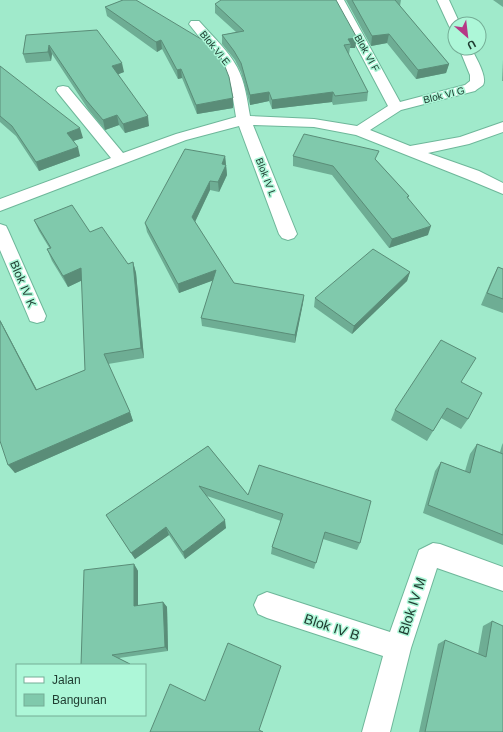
<svg xmlns="http://www.w3.org/2000/svg" width="503" height="732" font-family="Helvetica,sans-serif">
<style>
.lines{fill:none;stroke-linecap:round;stroke-linejoin:round}
.street-casing{stroke:#6eb79a;stroke-width:2}
.street{fill:#fff;fill-rule:evenodd}
.wall{fill:#6ead94}
.shaded-wall{fill:#5a8d78}
.building{fill:#80c9ac;stroke:#5a8d78}
.labels{text-anchor:middle;dominant-baseline:central;stroke-width:3;stroke-linejoin:round;paint-order:stroke}
.far-street-label{font-size:10px;fill:#203e32;stroke:#adf7d8}
.street-label{font-size:12px;fill:#203e32;stroke:#adf7d8}
.near-street-label{font-size:14px;fill:#203e32;stroke:#adf7d8}
</style>
<rect width="100%" height="100%" fill="#a0eacb"/>
<g class="lines">
<defs>
<g id="street">
<path d="M332,0H344L400,102L465,85L470,81V75L459,48H471C475,56 488,77 483,85C481,87 477,89 475,91L401,110L370,130L410,146L460,137L503,122V132L469,144L428,153L479,171L503,183V194L467,179L356,135L314,127L253,125L297,234L294,238L288,240L282,238L279,234L239,126L186,140L0,211V199L111,158L58,93L56,90L58,87L63,86L68,87L123,153L176,134L236,117L231,86L224,68L189,24L191,21H199C212,36 228,50 237,67C245,82 247,99 250,116L314,119L357,126L388,106Z"/>
<polygon points="437,0 449,0 460,24 455,24 455,30 451,29 449,26"/>
<polygon points="0,224 6,226 8,230 46,316 44,321 37,323 30,321 28,316 0,250"/>
<polygon points="433,543 440,544 503,567 503,591 437,568 411,648 390,732 362,732 383,656 267,618 258,614 254,605 258,596 267,592 390,632 419,550"/>
</g>
</defs>
<use href="#street" class="street-casing"/>
<use href="#street" class="street"/>
</g>
<g class="wall">
<polygon points="123,0 233,108 197,114 182,78 178,79 162,49 157,52 107,16 105,7"/>
<polygon points="336,0 355,48 350,48 349,54 348,54 368,92 367,101 333,105 332,102 272,109 269,101 250,105 241,72 235,60 222,44 222,35 236,32 215,13 215,4"/>
<polygon points="346,0 401,0 400,6 449,64 446,73 416,79 387,43 371,46"/>
<polygon points="493,0 503,0 503,7"/>
<polygon points="26,35 124,72 118,74 149,126 125,133 119,125 105,130 88,109 52,54 51,61 26,63 23,54"/>
<polygon points="503,60 503,81 502,81"/>
<polygon points="0,66 83,138 73,141 80,156 39,171 16,136 0,122"/>
<polygon points="225,156 227,175 219,192 210,190 195,222 234,283 304,295 303,303 295,343 202,326 201,318 213,280 179,293 147,232 145,223"/>
<polygon points="293,156 376,160 409,196 408,198 428,235 389,248 332,175 293,166"/>
<polygon points="34,220 90,232 128,264 133,262 136,273 144,358 108,364 130,412 133,421 15,473 0,441 0,320 37,390 85,370 82,280 68,287 52,261 47,249 50,249 39,231"/>
<polygon points="498,267 503,269 503,313 481,305 492,279"/>
<polygon points="410,272 407,281 352,334 314,307 315,298"/>
<polygon points="461,382 468,419 461,429 441,418 427,441 391,420 395,410"/>
<polygon points="503,443 503,545 423,513 435,471 441,462 465,471 470,454 477,444 500,452 502,445"/>
<polygon points="208,446 248,495 360,543 357,550 323,539 314,569 271,554 272,547 281,521 207,496 226,528 185,559 169,535 135,559 106,515"/>
<polygon points="134,564 138,571 138,606 163,602 167,607 168,651 119,658 132,665 81,665"/>
<polygon points="492,621 503,732 419,732 438,644 445,640 478,654 483,626"/>
</g>
<g class="shaded-wall">
<polygon points="389,34 387,43 371,46 372,36"/>
<polygon points="357,38 355,48 350,48 351,44 348,39"/>
<polygon points="161,40 162,49 157,52 156,42"/>
<polygon points="49,45 52,54 51,61 48,52"/>
<polygon points="122,63 124,72 114,76 112,66"/>
<polygon points="449,64 446,73 416,79 418,70"/>
<polygon points="181,69 182,78 178,79 177,70"/>
<polygon points="269,92 269,101 250,105 250,95"/>
<polygon points="333,92 332,102 272,109 272,100"/>
<polygon points="233,98 233,108 197,114 196,105"/>
<polygon points="117,115 119,125 105,130 103,120"/>
<polygon points="148,116 149,126 125,133 123,124"/>
<polygon points="80,128 83,138 70,142 67,133"/>
<polygon points="78,147 80,156 39,171 36,162"/>
<polygon points="225,156 226,165 222,164"/>
<polygon points="226,165 227,175 219,192 218,182"/>
<polygon points="210,181 210,190 193,226 192,217"/>
<polygon points="431,226 428,235 389,248 392,239"/>
<polygon points="133,262 136,273 144,358 141,348"/>
<polygon points="81,268 85,279 68,287 63,276"/>
<polygon points="216,270 217,279 179,293 178,284"/>
<polygon points="410,272 407,281 352,334 354,326"/>
<polygon points="304,295 303,303 295,343 295,335"/>
<polygon points="0,320 42,400 36,390 0,321"/>
<polygon points="130,412 133,421 15,473 8,465"/>
<polygon points="225,520 226,528 185,559 183,552"/>
<polygon points="166,527 169,535 135,559 131,553"/>
<polygon points="134,564 138,571 138,611 134,606"/>
<polygon points="163,602 167,607 168,651 165,647"/>
</g>
<g class="building">
<polygon points="123,0 136,0 201,39 205,38 222,59 229,77 233,98 196,105 181,69 177,70 161,40 156,42 105,7"/>
<polygon points="221,0 336,0 357,38 348,39 351,44 344,45 368,92 335,96 333,92 272,100 269,92 250,95 241,63 234,51 222,35 244,31 215,4"/>
<polygon points="352,0 395,0 449,64 418,70 389,34 372,36"/>
<polygon points="97,30 122,63 112,66 148,116 123,124 117,115 103,120 86,100 49,45 48,52 23,54 26,35"/>
<polygon points="0,66 80,128 67,133 78,147 36,162 12,126 0,116"/>
<polygon points="304,134 379,151 375,159 409,196 407,197 431,226 392,239 333,166 293,156"/>
<polygon points="185,149 225,156 222,164 226,165 218,182 210,181 192,217 234,283 304,295 295,335 201,318 216,270 178,284 145,223"/>
<polygon points="72,205 90,232 102,227 128,264 133,262 141,348 104,354 130,412 8,465 0,441 0,321 36,390 85,370 81,268 63,276 47,249 51,248 34,220"/>
<polygon points="373,249 410,272 354,326 315,298"/>
<polygon points="498,267 503,269 503,299 487,293"/>
<polygon points="441,340 476,358 461,382 482,393 468,419 447,408 433,431 395,410"/>
<polygon points="477,444 503,454 503,535 428,505 441,462 470,473"/>
<polygon points="208,446 248,495 259,465 371,501 360,543 325,532 316,563 272,547 283,514 199,486 225,520 183,552 166,527 131,553 106,515"/>
<polygon points="134,564 134,606 163,602 165,647 112,655 130,664 130,665 81,665 84,570"/>
<polygon points="492,621 503,626 503,732 425,732 445,640 486,657"/>
<polygon points="228,643 281,666 259,730 263,732 150,732 170,684 205,701"/>
</g>
<g class="labels">
<g class="far-street-label">
<text transform="translate(215 48) rotate(51)">Blok VI E</text>
<text transform="translate(367 53) rotate(61)">Blok VI F</text>
<text transform="translate(444 95) rotate(-14)">Blok VI G</text>
<text transform="translate(266 177) rotate(69)">Blok IV L</text>
</g>
<g class="street-label">
<text transform="translate(23 284) rotate(67)">Blok IV K</text>
</g>
<g class="near-street-label">
<text transform="translate(412 606) rotate(-72)">Blok IV M</text>
<text transform="translate(332 627) rotate(18)">Blok IV B</text>
</g>
</g>
<rect x="16" y="664" width="130" height="52" fill="#adf7d8" stroke="#75ad96"/>
<rect x="24" y="677" width="20" height="6" fill="#ffffff" stroke="#75ad96"/>
<text x="52" y="684" font-size="12" fill="#203e32">Jalan</text>
<rect x="24" y="694" width="20" height="12" fill="#80c9ac" stroke="#75ad96"/>
<text x="52" y="704" font-size="12" fill="#203e32">Bangunan</text>
<g transform="translate(467 36) rotate(152)"><circle r="19" fill="#adf7d8" stroke="#75ad96"/>
<path d="M0-3L7 15L0 10L-7 15Z" fill="#b63886"/>
<text y="-6" font-size="11" font-weight="bold" text-anchor="middle" fill="#203e32">U</text>
</g>
</svg>
